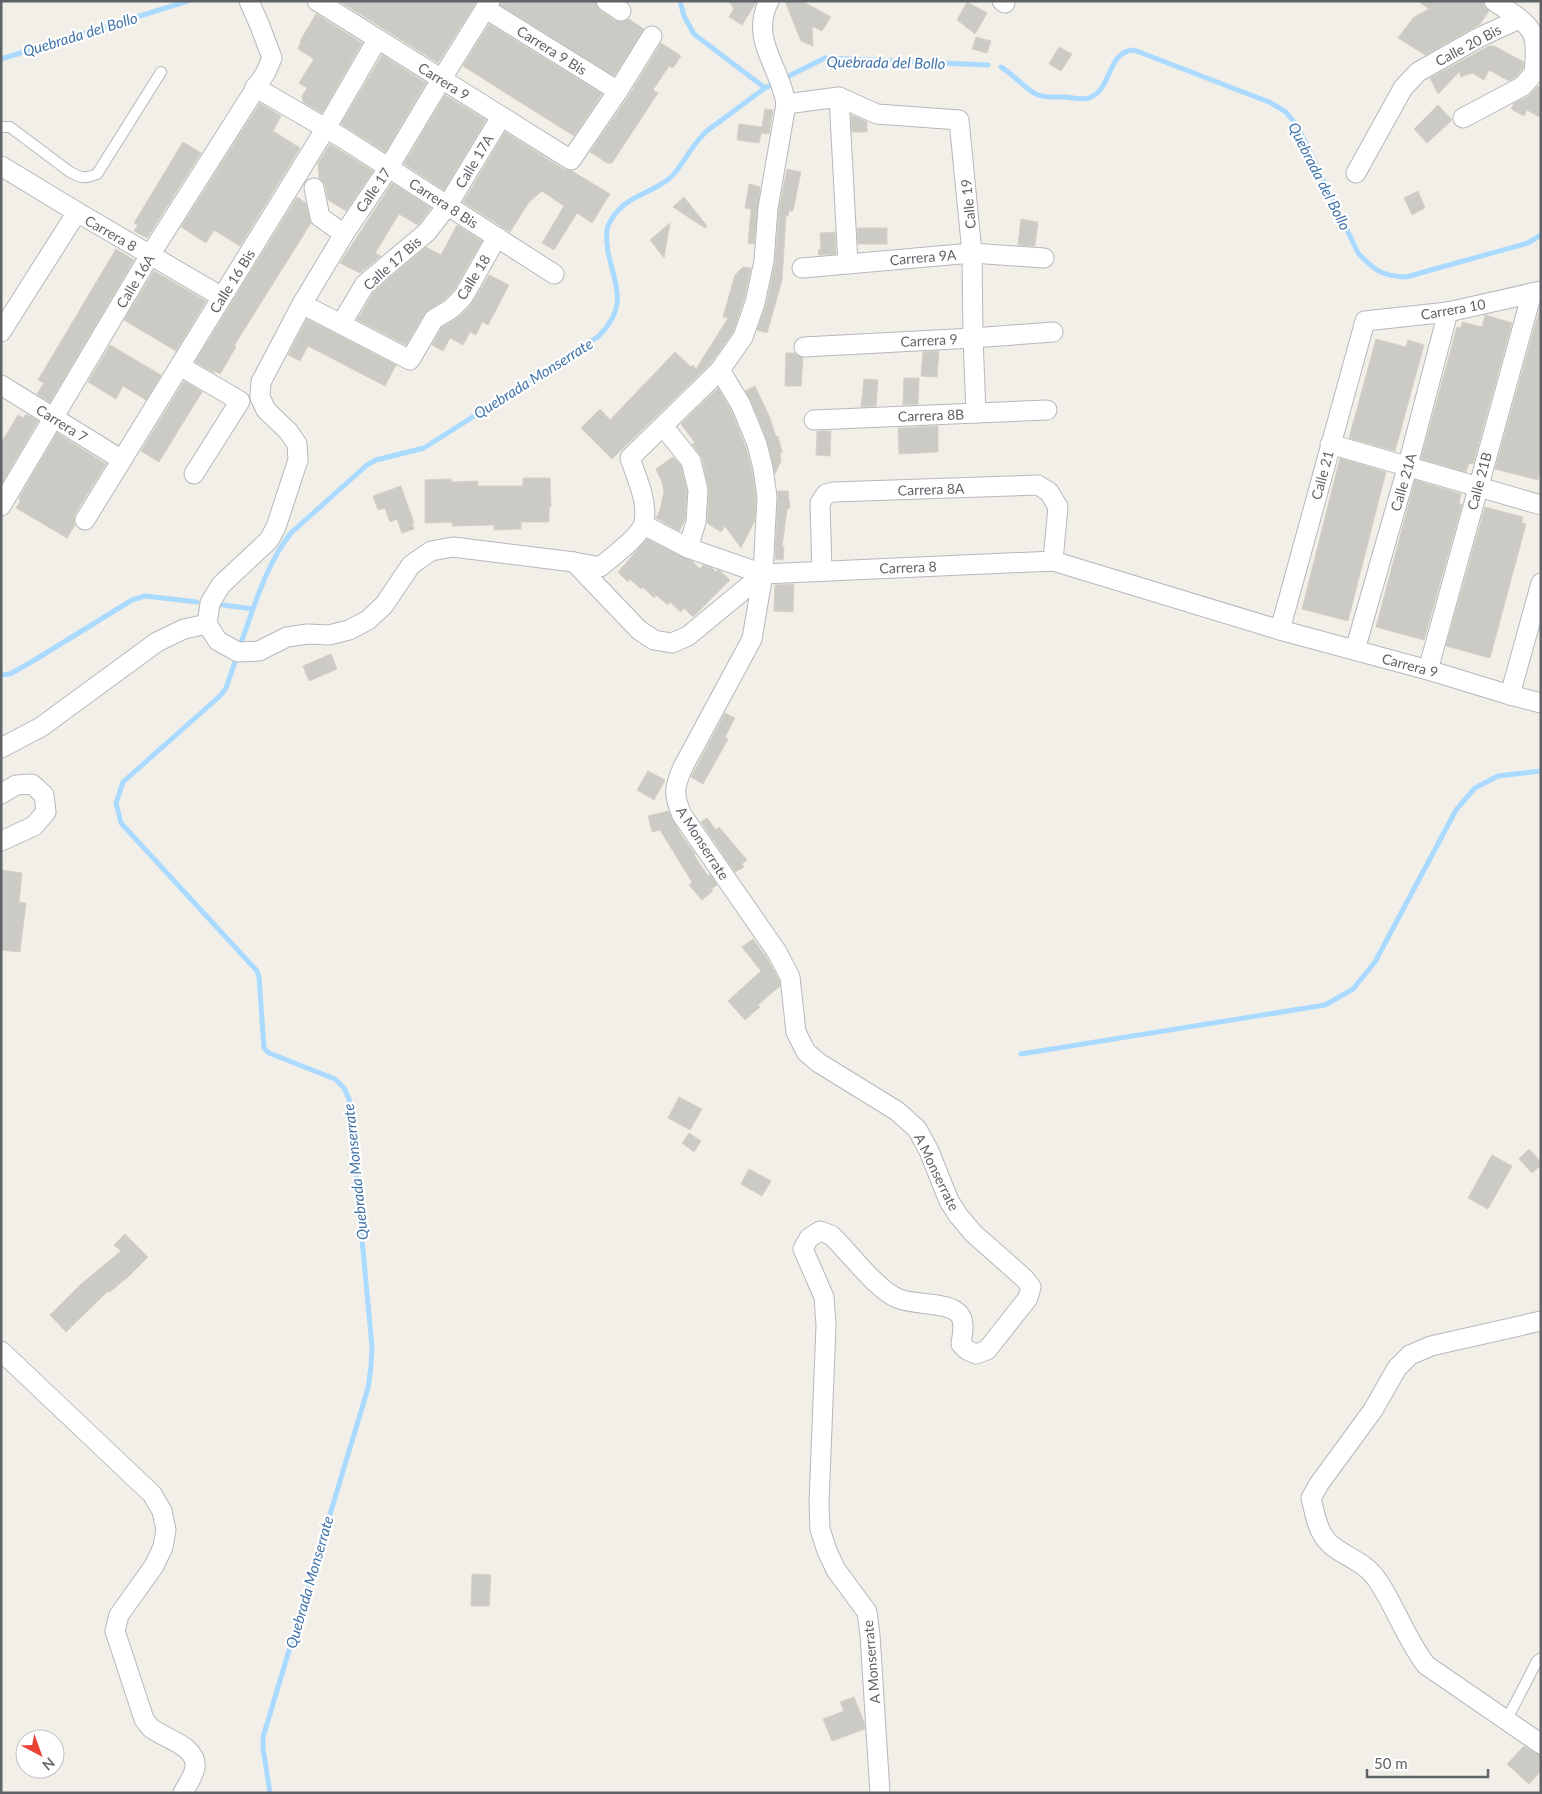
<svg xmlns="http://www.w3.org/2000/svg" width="1542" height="1794" font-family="Lato,sans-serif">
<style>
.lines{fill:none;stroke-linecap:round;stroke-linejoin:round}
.stream{stroke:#aadaff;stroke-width:5}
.building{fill:#cccac5;stroke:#d6d1c6}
.service-casing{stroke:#b5b8bc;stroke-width:12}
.minor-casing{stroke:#b5b8bc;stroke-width:21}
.service{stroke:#fff;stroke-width:10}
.minor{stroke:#fff;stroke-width:19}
.labels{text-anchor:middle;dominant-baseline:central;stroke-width:4.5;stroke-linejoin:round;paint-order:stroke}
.street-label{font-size:14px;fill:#5f6368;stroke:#fff}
.water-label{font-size:15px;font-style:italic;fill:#4174aa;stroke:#fff}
</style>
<rect width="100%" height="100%" fill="#f1efe8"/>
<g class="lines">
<g class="stream">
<polyline points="680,1 684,16 694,34 765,88 776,83"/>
<polyline points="1,59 188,1"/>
<path d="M1001,67C1013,74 1026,90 1038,95C1046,98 1057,97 1066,97C1073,98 1082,100 1089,98C1112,90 1107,51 1134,50L1269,102L1286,112L1298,127L1358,253C1375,271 1382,276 1406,277L1528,243L1541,235"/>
<polyline points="783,79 825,58 988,65"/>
<polyline points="216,604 253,609"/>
<path d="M242,640C255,604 268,560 292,532L367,465L376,460L424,448L599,336C628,306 616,289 608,252C607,244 605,234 608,226C621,196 648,196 670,178C683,166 689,149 702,136C707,129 716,125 723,119C737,109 751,98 765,88"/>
<polyline points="236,659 226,688 221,695 123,782 116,803 121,823 257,971 259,977 264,1048 269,1053 335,1079 344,1088 349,1099 372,1347 371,1367 368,1388 263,1737 263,1748 270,1793"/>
<polyline points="1,675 10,674 33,661 132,600 145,596 197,602"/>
<polyline points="1021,1054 1325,1005 1353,989 1375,962 1456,810 1475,788 1498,776 1541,771"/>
</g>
</g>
<g class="building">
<polygon points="339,1 477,1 438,63"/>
<polygon points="501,1 595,1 599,10 615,20 621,22 629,19 644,29 614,76 500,5"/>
<polygon points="729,1 757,1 742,25 729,17 734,9"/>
<polygon points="785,1 802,1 831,17 822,31 812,26 813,46 801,41"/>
<polygon points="1418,1 1483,1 1484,6 1489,11 1480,24 1425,55 1398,38 1414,17 1429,9"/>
<polygon points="967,2 987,13 975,34 957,20"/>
<polygon points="316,14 362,43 322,113 303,102 302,96 307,88 299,83 314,59 298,49 301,42 300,41"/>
<polygon points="489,24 602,94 574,136 463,66"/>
<polygon points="976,37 991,41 987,53 972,49"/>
<polygon points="661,43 681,56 673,68 669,66 653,90 658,93 612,163 607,163 590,152 628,97"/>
<polygon points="1489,46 1494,46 1524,62 1523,68 1516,77 1509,81 1489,70 1484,80 1472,73 1461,77 1459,72 1438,94 1430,78"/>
<polygon points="1059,47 1072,54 1061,71 1049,64"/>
<polygon points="382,55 426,83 385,152 341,124"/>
<polygon points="1538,86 1541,87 1541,118 1527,110 1524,116 1511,109 1514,103 1529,96"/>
<polygon points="445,95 486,120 444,190 404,164"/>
<polygon points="260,103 281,116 273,131 300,148 240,246 214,230 206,243 181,227"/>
<polygon points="1438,105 1452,120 1427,143 1414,129"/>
<polygon points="765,109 773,110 769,134 761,133 759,143 737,140 739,124 762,127"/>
<polygon points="851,115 867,122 867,132 852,132"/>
<polygon points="505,132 565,170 572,171 610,194 592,223 577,213 554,250 542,243 564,206 542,191 529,202 510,232 463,202"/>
<polygon points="183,142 201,153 147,238 134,231 138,225 134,223"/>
<polygon points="330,144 373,171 346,211 328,200 325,185 319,178 318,163"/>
<polygon points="787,169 801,172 793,211 789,211 788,216 786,216 782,280 767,333 757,330 766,305 775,263 779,209"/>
<polygon points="392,183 431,208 418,225 399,214 375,253 381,256 360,273 340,263"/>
<polygon points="749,184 760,187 754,244 748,243 751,209 745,208"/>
<polygon points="1418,191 1425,208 1412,215 1404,198"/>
<polygon points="297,197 306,203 311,223 234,346 236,347 220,374 215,371 214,373 195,362"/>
<polygon points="684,197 707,226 705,228 673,207"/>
<polygon points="1021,219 1038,222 1035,246 1018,245"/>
<polygon points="670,223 664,258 650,240"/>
<polygon points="457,225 482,241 454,290 444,300 425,313 406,345 357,320 374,291 426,247 441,255"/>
<polygon points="857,228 887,228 887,244 858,244"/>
<polygon points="835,232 836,254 819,255 818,250 821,249 820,233"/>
<polygon points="116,249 134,260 50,402 37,394 44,383 38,380"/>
<polygon points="743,267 751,268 744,300 733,332 711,363 612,459 581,428 600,409 610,420 675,352 691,367 693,365 696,369 728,318 723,317 735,275"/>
<polygon points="154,271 206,301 176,351 124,320"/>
<polygon points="489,275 509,285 488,325 482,322 476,335 470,332 463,345 450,338 443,351 432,345 442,327 459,317 471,305"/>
<polygon points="1541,304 1541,467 1538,480 1495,469"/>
<polygon points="1485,315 1512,323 1473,464 1469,463 1466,472 1421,459 1457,327 1461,328 1462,322 1482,327"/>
<polygon points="307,319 396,365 385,386 308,346 300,361 288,355"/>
<polygon points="1376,339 1406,347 1408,340 1424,345 1395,451 1349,438"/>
<polygon points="110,345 161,375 146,400 123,386 116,399 88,382"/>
<polygon points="939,351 937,377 921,376 923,352"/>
<polygon points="786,353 795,353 803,358 801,386 785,386"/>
<polygon points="904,378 919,378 918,404 903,405"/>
<polygon points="864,379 878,380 876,406 861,407"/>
<polygon points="184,381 202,392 159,462 141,451"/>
<polygon points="755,386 770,418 776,437 778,436 782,452 780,453 781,461 775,474 767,440 751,401 745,391"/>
<polygon points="718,388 731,410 746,448 752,470 756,497 755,520 741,548 725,526 721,532 707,523 709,490 702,458 692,444 695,443 681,424"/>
<polygon points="26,414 38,421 3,481 1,481 1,443 18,415 23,418"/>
<polygon points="938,426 938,452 899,454 898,428"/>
<polygon points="817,431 831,431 830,456 816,455"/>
<polygon points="57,433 106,464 75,514 74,520 75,525 67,538 16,508 20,502 19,498"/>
<polygon points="673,457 681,466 687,491 685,520 679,531 656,518 660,510 664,491 662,482 656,469"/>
<polygon points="1340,458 1386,472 1348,621 1302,609"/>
<polygon points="523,478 550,478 551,507 549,507 549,522 521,522 521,529 494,530 494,525 452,526 452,522 425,523 425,480 451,479 452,482 478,481 478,486 523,486"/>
<polygon points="1415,480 1461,494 1459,503 1462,505 1424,640 1376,627"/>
<polygon points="401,486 414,523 412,523 414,529 402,533 397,519 390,522 385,508 378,510 373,496"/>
<polygon points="778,491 788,491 790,508 787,509 782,547 784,547 783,560 775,559"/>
<polygon points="1485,507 1523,517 1522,523 1526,524 1490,658 1446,646"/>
<polygon points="647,539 692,561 700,569 703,565 712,568 716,572 718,570 720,571 730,580 693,617 684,608 681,612 670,602 668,605 656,595 654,598 643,587 641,589 630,579 628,582 618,572"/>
<polygon points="794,584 793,612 774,611 775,585"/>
<polygon points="331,654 337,669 309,681 303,666"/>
<polygon points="725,713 735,718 725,737 728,739 703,784 691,777"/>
<polygon points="648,771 665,780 654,800 637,790"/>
<polygon points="668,811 682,836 695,854 694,855 708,876 710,874 717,885 711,889 713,891 702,900 689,885 692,882 660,830 652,832 648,816"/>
<polygon points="707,818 716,830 719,827 747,860 742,864 744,867 735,872 701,822"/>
<polygon points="1,870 22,873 19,902 26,903 20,952 1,950"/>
<polygon points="753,939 767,958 779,980 780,986 758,1005 760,1007 745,1020 728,1001 761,971 742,947"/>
<polygon points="679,1097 702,1109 690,1130 668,1118"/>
<polygon points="689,1133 701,1141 694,1152 682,1143"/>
<polygon points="1529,1149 1541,1162 1541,1165 1532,1173 1519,1159"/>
<polygon points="1492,1155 1512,1166 1488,1209 1468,1198"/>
<polygon points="749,1169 771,1181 762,1196 741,1184"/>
<polygon points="125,1234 148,1257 129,1276 110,1292 108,1291 66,1332 50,1315 80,1285 121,1251 114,1245"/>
<polygon points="472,1574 491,1575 489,1606 471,1606"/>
<polygon points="854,1697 864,1722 865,1729 832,1741 823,1719 844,1711 840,1702"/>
<polygon points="1524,1746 1535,1753 1541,1755 1541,1771 1529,1784 1507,1764"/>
</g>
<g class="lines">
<defs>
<g id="service">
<path d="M1,127H10L70,172C81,178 85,179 97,174L161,72"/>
<polyline points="1506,1721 1537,1661 1541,1658"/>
</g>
<g id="minor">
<polyline points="317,1 571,160 618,91 652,36"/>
<path d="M490,1L441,80L389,167L344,234L302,304L261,382L260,397L266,410L288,431L297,444L298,460L276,527L269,540L221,585L210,603L207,624L218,641L238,652L259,651L287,637L308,634L329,635L349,630L368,620L384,605L411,565L431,551L453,547L574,562L600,567C610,559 641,535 644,523C648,501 637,479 630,458L720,370L743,337L755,303L764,261L768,208L786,104C781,67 749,40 769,1"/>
<polyline points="606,1 621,11"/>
<polyline points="1002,1 1005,3"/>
<polyline points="486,9 618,91"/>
<polyline points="255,87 344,139 554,274"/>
<polyline points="839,97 877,114 959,120 972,253 973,338 976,413"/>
<polyline points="786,104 839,97 848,264"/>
<path d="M1463,118L1523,86L1534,73C1535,61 1538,42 1531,31C1523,18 1506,10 1494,1"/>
<polyline points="1,166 77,212 222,297"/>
<polyline points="1356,173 1403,88 1418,72 1478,38 1519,19"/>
<polyline points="314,188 320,217 344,234"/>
<polyline points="802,268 972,253 1044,258"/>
<polyline points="302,304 410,360 434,319 451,309 463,297 497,237"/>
<polyline points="341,324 365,284 427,232 447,206 501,117"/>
<polyline points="1,332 77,212"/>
<polyline points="804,347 973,338 1053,332"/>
<polyline points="180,366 240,401 194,474"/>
<path d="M720,370L741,405L757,444L763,468L767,497L763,574L752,639L683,767C674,787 673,795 682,815L777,952L790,977L796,1032L806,1052L819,1063L897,1111L917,1129L929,1151L949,1201L958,1215L973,1233L1025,1279L1031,1287L1028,1298L987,1350L976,1354L967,1350L961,1344C962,1335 966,1322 959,1314C948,1301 914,1306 897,1298C876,1289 849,1252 831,1235L820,1231L809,1238L803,1249L824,1297L826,1325L819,1503L820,1529L827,1551L836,1570L867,1612L870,1635L880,1793"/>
<polyline points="1,385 122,460"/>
<polyline points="814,420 1047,410"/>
<polyline points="663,426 691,461 698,490 696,522 688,548"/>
<polyline points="1330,444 1541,505"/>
<polyline points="1,506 150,255 266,72 272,58 260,26 249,1"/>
<polyline points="85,520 326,128 377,40"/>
<polyline points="644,525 688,548 763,574 1053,561 1280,630 1428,670 1510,695 1541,703"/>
<polyline points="574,562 639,630 654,640 672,643 688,636 763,574"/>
<polyline points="822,571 820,503 826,494 833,492 1038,485 1049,492 1058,507 1053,561"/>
<polyline points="1280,630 1365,321 1448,312 1541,291"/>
<polyline points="1355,650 1408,465 1448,312"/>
<polyline points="1428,670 1532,293"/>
<polyline points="1510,695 1541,583"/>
<polyline points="1,748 41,727 157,642 184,629 207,624"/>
<polyline points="1,794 16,785 32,784 44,795 46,812 34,826 1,841"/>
<path d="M1541,1321L1431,1346L1410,1355L1397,1368L1373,1410L1319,1484L1311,1498C1315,1513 1317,1532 1330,1544C1346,1558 1365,1561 1378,1581C1396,1608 1406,1639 1426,1665L1541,1744"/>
<path d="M1,1351L152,1494L162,1511L166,1530L163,1547L154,1566L119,1615L115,1631L144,1719C146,1722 149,1726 151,1728C165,1739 198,1746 195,1768C193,1777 187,1785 183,1793"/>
</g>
</defs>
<use href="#service" class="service-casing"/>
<use href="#minor" class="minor-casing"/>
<use href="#service" class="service"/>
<use href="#minor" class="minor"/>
</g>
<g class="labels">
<g class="street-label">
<text transform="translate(1468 45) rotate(-28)">Calle 20 Bis</text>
<text transform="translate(552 50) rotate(32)">Carrera 9 Bis</text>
<text transform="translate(444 81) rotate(32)">Carrera 9</text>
<text transform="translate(474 161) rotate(-59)">Calle 17A</text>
<text transform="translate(373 190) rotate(-56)">Calle 17</text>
<text transform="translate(444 203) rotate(33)">Carrera 8 Bis</text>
<text transform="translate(968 204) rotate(-96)">Calle 19</text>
<text transform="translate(111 233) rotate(30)">Carrera 8</text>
<text transform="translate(923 257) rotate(-5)">Carrera 9A</text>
<text transform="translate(392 263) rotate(-42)">Calle 17 Bis</text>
<text transform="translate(473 277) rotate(-58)">Calle 18</text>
<text transform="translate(135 281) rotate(-59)">Calle 16A</text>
<text transform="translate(232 281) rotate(-58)">Calle 16 Bis</text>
<text transform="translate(1453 309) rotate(-10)">Carrera 10</text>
<text transform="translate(929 340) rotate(-3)">Carrera 9</text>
<text transform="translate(931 415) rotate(-2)">Carrera 8B</text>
<text transform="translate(62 423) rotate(32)">Carrera 7</text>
<text transform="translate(1322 475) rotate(-75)">Calle 21</text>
<text transform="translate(1479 481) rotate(-75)">Calle 21B</text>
<text transform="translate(1403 482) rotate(-74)">Calle 21A</text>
<text transform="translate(931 489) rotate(-2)">Carrera 8A</text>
<text transform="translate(908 567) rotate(-2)">Carrera 8</text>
<text transform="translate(1410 665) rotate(15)">Carrera 9</text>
<text transform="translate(703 843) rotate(57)">A Monserrate</text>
<text transform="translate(937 1172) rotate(64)">A Monserrate</text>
<text transform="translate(871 1662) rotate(-95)">A Monserrate</text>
</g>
<g class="water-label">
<text transform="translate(80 34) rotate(-17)">Quebrada del Bollo</text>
<text transform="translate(886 62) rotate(1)">Quebrada del Bollo</text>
<text transform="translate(1320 176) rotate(63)">Quebrada del Bollo</text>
<text transform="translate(533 378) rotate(-32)">Quebrada Monserrate</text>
<text transform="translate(355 1172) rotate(-96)">Quebrada Monserrate</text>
<text transform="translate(309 1582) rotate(-74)">Quebrada Monserrate</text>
</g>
</g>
<rect width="1542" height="1794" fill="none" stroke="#5f6368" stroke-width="5"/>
<g transform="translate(40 1754) rotate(139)"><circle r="24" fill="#ffffff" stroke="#bfc1c3"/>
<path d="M0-4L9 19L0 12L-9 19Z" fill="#ea4335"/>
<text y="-8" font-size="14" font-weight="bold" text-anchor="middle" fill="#5f6368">N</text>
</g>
<path d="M1367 1769v8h121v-8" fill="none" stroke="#5f6368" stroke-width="2.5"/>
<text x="1374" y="1769" font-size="15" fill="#5f6368" stroke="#ffffff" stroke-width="4" paint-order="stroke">50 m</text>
</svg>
